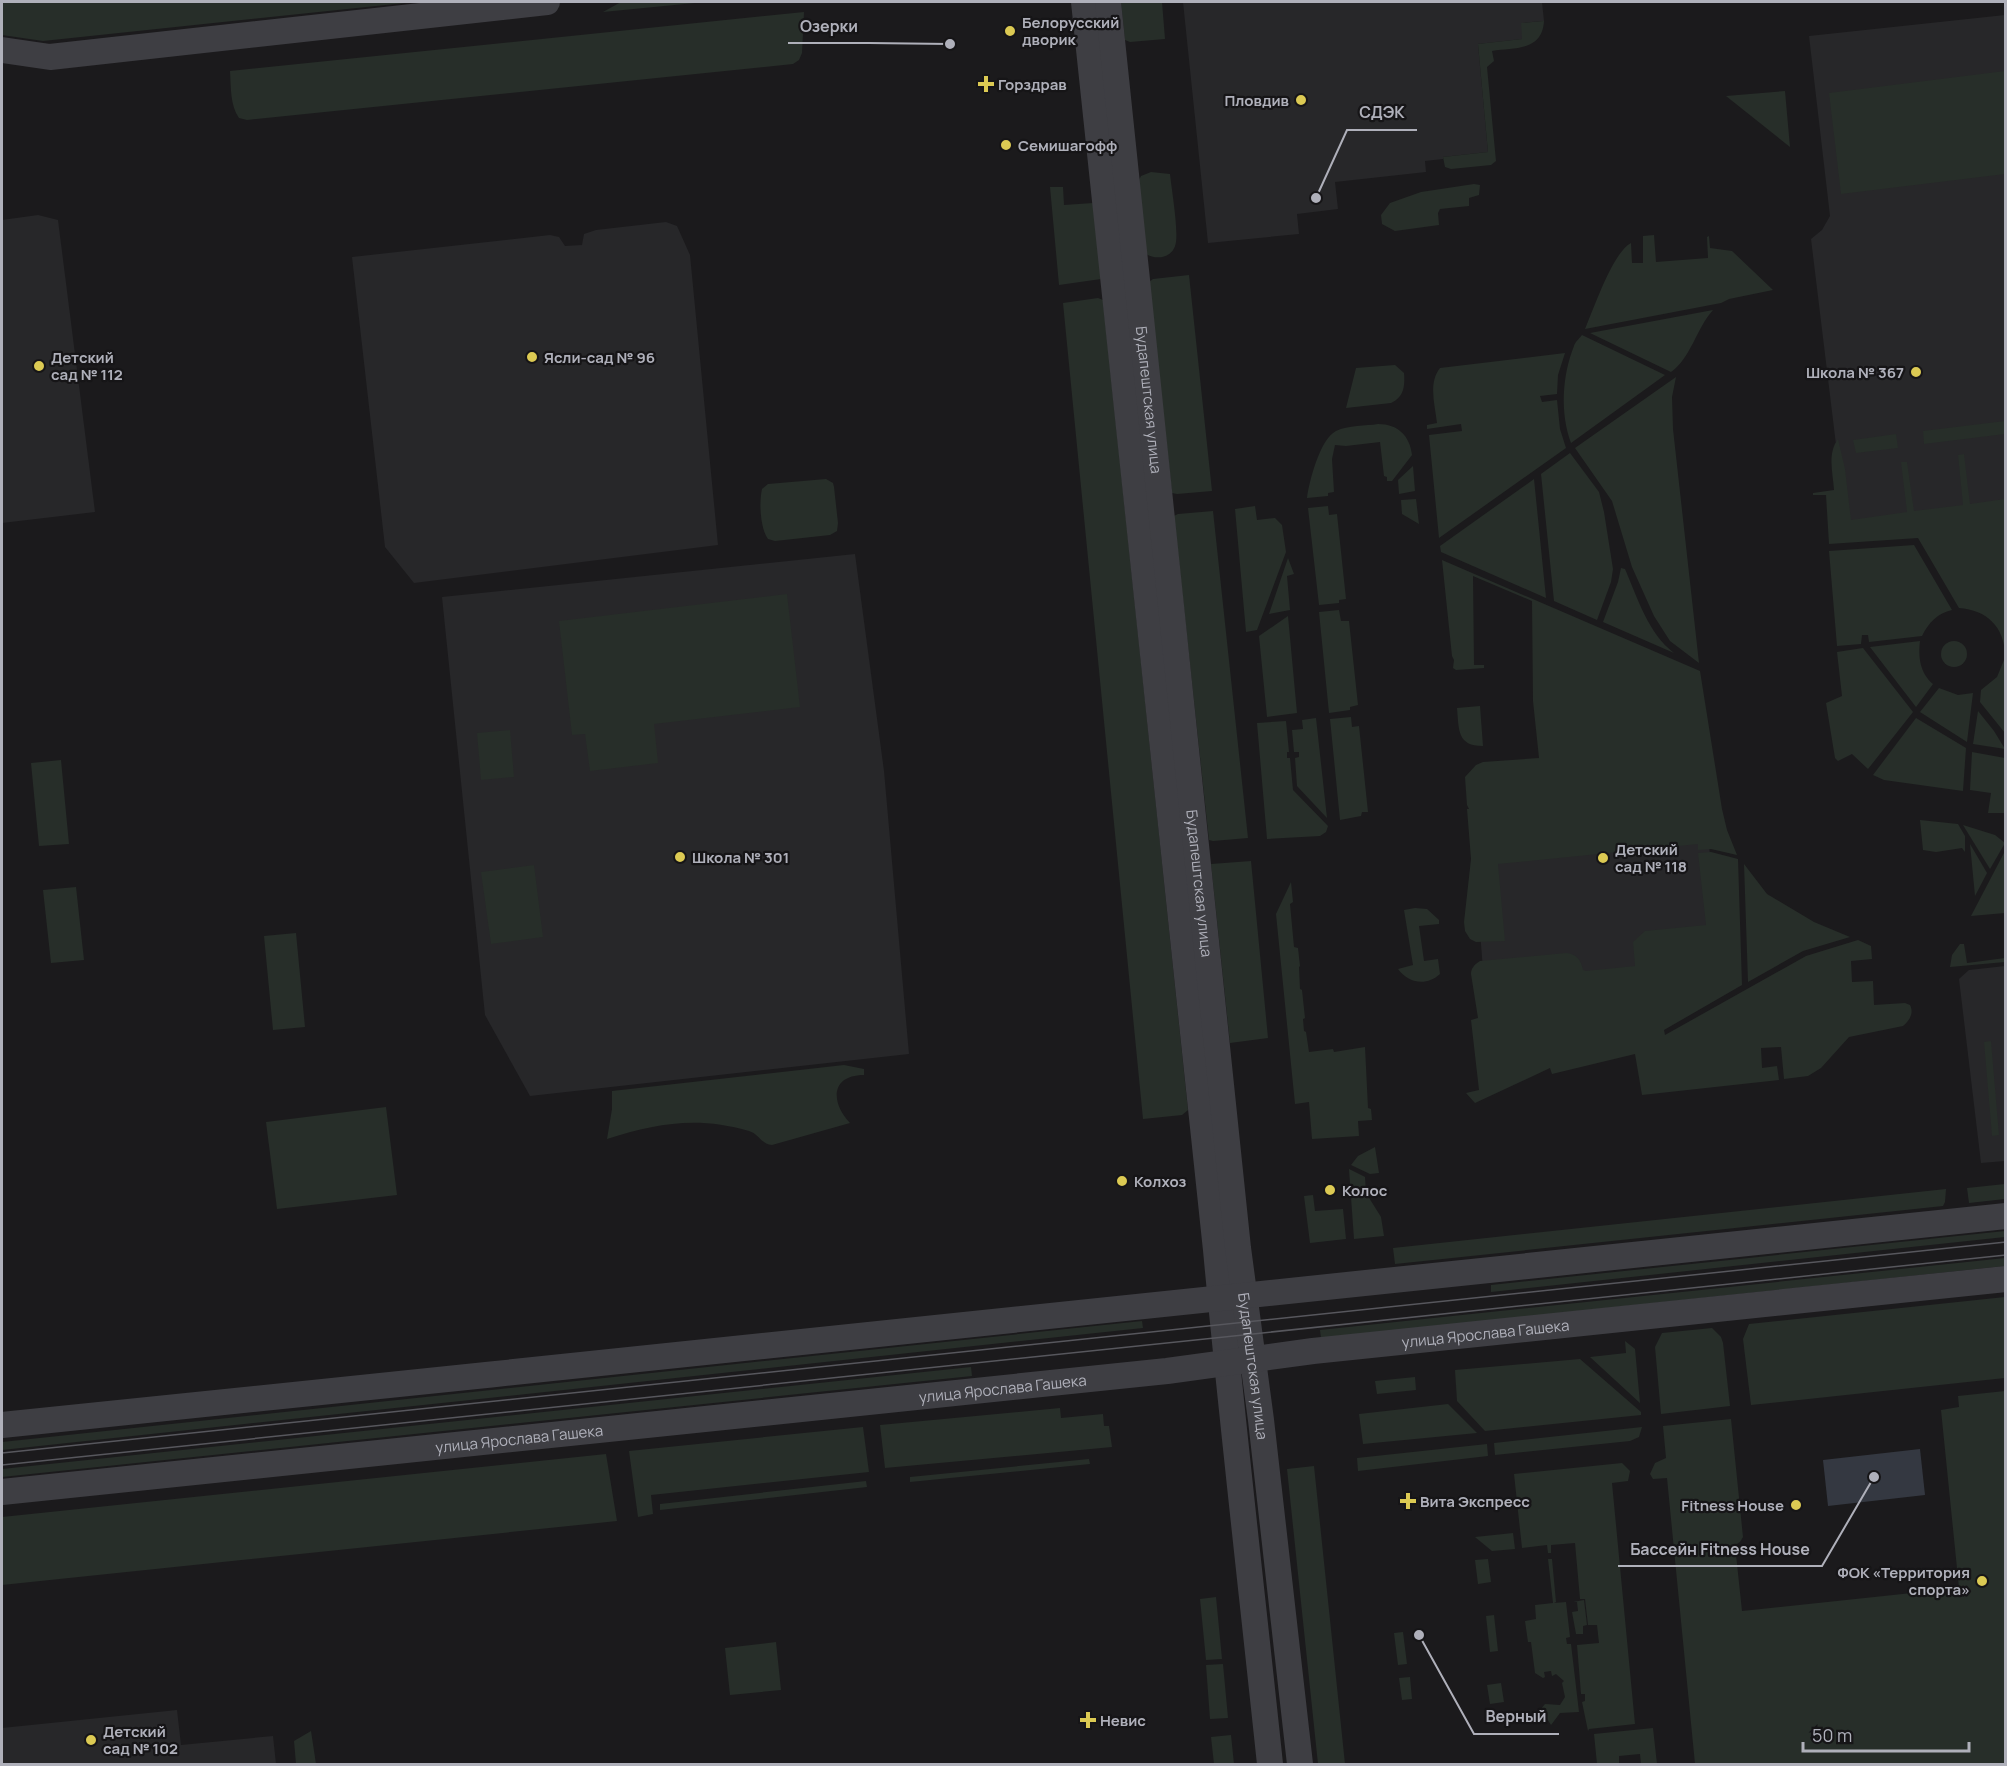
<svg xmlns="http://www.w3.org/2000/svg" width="2007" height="1766" font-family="Manrope,sans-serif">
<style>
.built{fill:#272729}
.green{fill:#272e29}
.water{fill:#343841}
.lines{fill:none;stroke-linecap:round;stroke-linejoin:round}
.minor{stroke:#3e3e43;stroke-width:26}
.tram{stroke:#57575d;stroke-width:1.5}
.poi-dot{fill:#dcca53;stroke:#161517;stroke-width:2}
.labels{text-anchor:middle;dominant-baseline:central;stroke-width:4.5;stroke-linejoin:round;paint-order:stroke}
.poi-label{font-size:15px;font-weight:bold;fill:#afb0ba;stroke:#161517;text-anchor:start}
.street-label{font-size:15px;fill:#afb0ba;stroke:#161517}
.leader{fill:none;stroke:#afb0ba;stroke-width:2}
.callout-dot{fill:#afb0ba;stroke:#161517;stroke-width:2}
.callout-label{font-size:16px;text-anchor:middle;font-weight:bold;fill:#afb0ba;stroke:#161517;stroke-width:4.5;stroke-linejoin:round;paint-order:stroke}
</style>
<rect width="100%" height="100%" fill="#1b1a1c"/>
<g class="built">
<polygon points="1183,2 1542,2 1544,21 1522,23 1523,39 1478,44 1488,152 1443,157 1443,159 1425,161 1426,172 1335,182 1338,209 1297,214 1299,234 1208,243"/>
<polygon points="2005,15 2005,505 1846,527 1811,239 1822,230 1830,216 1809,36"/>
<polygon points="38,215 58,220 95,512 2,523 2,220"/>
<polygon points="666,222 677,226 690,255 718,545 414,583 385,547 352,257 550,235 559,237 565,246 582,245 584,234 596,230"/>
<polygon points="855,554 884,771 909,1054 530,1096 485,1015 442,597"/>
<polygon points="1692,689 1725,993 1487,1020 1479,919 1492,783 1563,768"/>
<polygon points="2005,966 2005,1161 1981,1163 1959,979 1969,970"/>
<polygon points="177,1710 181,1745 273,1736 276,1764 2,1764 2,1728"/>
</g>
<g class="green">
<polygon points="2,2 414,2 43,41 2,35"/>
<polygon points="621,2 705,2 603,12"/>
<polygon points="1121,2 1162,2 1165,39 1130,42 1125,40"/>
<path d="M804,12L802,53L799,60L793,64L247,120L239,118C230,105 231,87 230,71Z"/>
<path d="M1544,21C1542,52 1514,47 1492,51L1494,61L1487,67L1496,161L1491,165L1451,169L1445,167L1443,157L1488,152L1478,44L1522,39L1521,23Z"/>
<polygon points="2005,71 2005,174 1841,194 1829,93"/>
<polygon points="1785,91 1790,147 1726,96"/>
<path d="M1151,172L1170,174C1172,192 1178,227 1176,242C1174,257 1158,261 1146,254L1139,180L1141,176Z"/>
<polygon points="1474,184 1480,185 1479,195 1469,198 1469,206 1440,209 1438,213 1439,225 1395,231 1382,224 1381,215 1390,203 1421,192"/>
<polygon points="1050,187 1063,187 1064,205 1093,203 1101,279 1059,285"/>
<path d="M1654,235L1656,262L1708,258L1707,237L1709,236L1710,248L1732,251L1773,290L1729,299L1721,303L1585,329C1594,308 1613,252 1631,243L1632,263H1643V236Z"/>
<polygon points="1189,275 1212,491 1177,494 1172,493 1149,282 1153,279"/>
<polygon points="1098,298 1103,300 1188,1110 1182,1115 1143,1119 1063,303"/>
<path d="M1713,310C1696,329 1691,358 1671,372L1590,333Z"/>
<path d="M1582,335L1665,375L1571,443C1560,413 1562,376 1574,346C1575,342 1579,339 1582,335Z"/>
<path d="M1565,353L1558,375L1557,394L1540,396L1542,402L1557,400L1560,429L1566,448L1439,538L1429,435L1462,431L1461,424L1427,429V425L1437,423C1435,405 1428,383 1440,368Z"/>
<path d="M1395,365L1404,373C1405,386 1404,397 1391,403L1346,408L1356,368Z"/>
<polygon points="1676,377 1672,397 1673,429 1699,663 1670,641 1654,616 1632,567 1612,501 1575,448"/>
<polygon points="2005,421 2005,434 1924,444 1923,431"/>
<path d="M1378,424C1398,424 1410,436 1412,455L1392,481H1387V477L1384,476L1380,442L1346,446L1335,445L1332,459L1334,492L1328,493V496L1307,498C1309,482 1320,439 1336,431C1348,425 1366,426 1378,424Z"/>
<polygon points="1896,434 1898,448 1856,453 1853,440"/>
<path d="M1838,439L1845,469L1851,520L1907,512L1901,462H1907L1914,511L1963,505L1958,455L1964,454L1970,504L2005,499V654C2004,627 1987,610 1959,608L1918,538L1829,544L1826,495H1813V493L1834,490C1833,473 1827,454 1838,439Z"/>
<polygon points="1570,453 1599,492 1604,512 1613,569 1611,582 1597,620 1554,601 1541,474"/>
<polygon points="1413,466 1415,491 1399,494 1398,480"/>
<path d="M826,479L833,483L834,487L838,523L837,531L830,535L775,541L768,539C760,528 759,502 762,489L768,484Z"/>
<polygon points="1534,479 1546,598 1441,552 1440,546"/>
<polygon points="1416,499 1419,524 1402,514 1401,500"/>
<polygon points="1255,506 1257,520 1275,518 1282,525 1286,552 1257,630 1246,632 1235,509"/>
<polygon points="1328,506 1329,515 1337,514 1346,599 1339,600 1339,603 1319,605 1308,508"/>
<polygon points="1213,511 1248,838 1213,841 1209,840 1174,516 1178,514"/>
<path d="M1914,545L1952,610C1938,613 1928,623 1922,636L1869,642L1868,635H1862L1861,644L1837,646L1829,551Z"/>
<polygon points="1288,558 1294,574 1287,576 1290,610 1269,614"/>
<polygon points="1442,560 1700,671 1722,809 1727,830 1737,855 1711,849 1698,850 1698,844 1498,864 1505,941 1476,942 1470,939 1465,931 1464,922 1471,859 1467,809 1469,809 1467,805 1465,777 1476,765 1483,762 1539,758 1533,701 1532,601 1473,576 1474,665 1484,665 1484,668 1456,670 1453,668 1454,660 1452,656"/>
<path d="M1621,568L1625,569C1638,599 1648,633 1674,653L1603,622L1618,582Z"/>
<polygon points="787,594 800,707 654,724 658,763 590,771 585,734 572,735 559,621"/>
<polygon points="1339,610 1341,621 1349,621 1358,705 1350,707 1350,710 1329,713 1319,612"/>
<polygon points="1288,616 1297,713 1267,717 1259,636"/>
<circle cx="1954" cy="654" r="13"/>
<path d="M1920,641C1918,657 1920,673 1933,684L1916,707L1870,647Z"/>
<polygon points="1863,648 1913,712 1868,769 1852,754 1838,761 1835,758 1826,703 1842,696 1837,652"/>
<polygon points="2004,660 2006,661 2005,733 1980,702 1981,690 1997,677"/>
<polygon points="1939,688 1958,695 1973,693 1967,742 1920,712"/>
<path d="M1480,706L1483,746C1457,746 1459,730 1457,708Z"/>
<polygon points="1978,711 1994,731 2005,749 1973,744"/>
<polygon points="1351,717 1352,727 1359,726 1368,812 1362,812 1361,816 1340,820 1330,719"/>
<polygon points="1316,718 1327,818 1297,786 1295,758 1299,757 1299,752 1294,752 1292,730 1303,729 1302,720"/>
<polygon points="1916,718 1966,748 1963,791 1884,780 1873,775"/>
<polygon points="1286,721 1289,752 1287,752 1287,758 1290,758 1293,790 1328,826 1326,832 1320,836 1267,839 1257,723"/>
<polygon points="510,730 514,777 481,780 477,733"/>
<polygon points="1972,752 2005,758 2005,813 1988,813 1991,793 1970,790"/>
<polygon points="61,760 69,844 39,846 31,763"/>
<polygon points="1920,820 1958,824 1965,836 1965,852 1962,848 1936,852 1923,850"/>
<polygon points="1963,825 1995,835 2005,843 1990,869"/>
<polygon points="1970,844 1987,873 1975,896"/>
<polygon points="2005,851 2005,913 1971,916"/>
<path d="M1711,852L1738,859L1742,985L1664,1030L1665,1035L1806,956L1858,940L1871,946L1872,959L1851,961L1852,982L1873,981L1874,1005L1905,1003L1910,1005C1914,1013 1910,1020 1903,1026L1849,1037L1821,1068L1808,1076L1784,1079L1781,1047L1761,1048L1762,1068L1777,1066L1779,1080L1642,1095L1635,1054L1552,1074L1550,1068L1475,1103L1466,1093L1479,1090L1471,1020L1478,1018L1471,974C1471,968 1475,964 1480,961L1566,953C1577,954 1581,960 1583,970L1586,971L1635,966L1633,942L1645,931L1706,925L1698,853Z"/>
<polygon points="1251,861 1268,1038 1230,1043 1211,864"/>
<polygon points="1744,864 1767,894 1814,922 1850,937 1803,951 1748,982"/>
<polygon points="534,865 543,937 491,944 481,872"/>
<polygon points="1291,882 1293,902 1290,904 1294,947 1298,948 1300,966 1299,967 1300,989 1302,990 1305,1018 1303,1019 1304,1031 1306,1032 1309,1052 1333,1049 1334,1052 1365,1047 1368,1108 1371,1109 1372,1120 1358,1121 1359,1136 1312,1139 1309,1102 1295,1104 1276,914"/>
<polygon points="76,887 84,960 51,963 43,890"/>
<path d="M1415,908L1427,909L1439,920V924L1419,926L1424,961L1438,959L1440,974C1427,986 1409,984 1398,969L1413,965L1404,910Z"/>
<polygon points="296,933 305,1027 273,1030 264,936"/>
<polygon points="1960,944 1964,944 1967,963 2005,958 2005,962 1950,967 1952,955"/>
<polygon points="1991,1041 1999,1135 1992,1136 1984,1042"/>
<path d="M844,1065L864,1069V1075C831,1075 830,1102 850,1123L772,1145C761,1144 759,1134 749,1131C698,1116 657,1123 607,1139L612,1109V1091Z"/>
<polygon points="386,1107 397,1195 277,1209 266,1122"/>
<polygon points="1375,1147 1379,1173 1370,1174 1351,1165 1358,1156"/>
<polygon points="1349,1169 1365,1177 1366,1193 1381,1217 1384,1236 1354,1239"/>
<polygon points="2005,1184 2005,1199 1969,1203 1967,1188"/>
<polygon points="1946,1189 1945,1202 1943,1206 1395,1264 1393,1248"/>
<polygon points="1313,1195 1315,1211 1343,1209 1346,1239 1310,1243 1304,1196"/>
<polygon points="2005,1231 2005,1237 1491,1292 1491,1285"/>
<polygon points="2005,1258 2005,1266 1321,1338 1320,1330"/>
<polygon points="2005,1297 2005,1378 1751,1405 1743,1339 1749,1324"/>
<polygon points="1142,1321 1143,1328 2,1450 2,1442"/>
<polygon points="1712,1328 1721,1337 1723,1343 1730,1406 1661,1414 1655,1347 1662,1333"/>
<polygon points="1625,1341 1635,1349 1640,1403 1590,1357 1626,1353"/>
<polygon points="1580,1359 1641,1412 1641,1415 1485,1431 1457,1401 1455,1370"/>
<polygon points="971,1367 972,1376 2,1477 2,1469"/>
<polygon points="1415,1377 1416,1390 1377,1394 1375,1381"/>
<polygon points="2005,1391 2005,1764 1695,1764 1667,1478 1653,1479 1650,1474 1655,1463 1666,1458 1663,1426 1731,1419 1743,1537 1740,1542 1735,1545 1742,1611 1959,1588 1941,1410 1959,1407 1958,1396"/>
<polygon points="1448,1404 1477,1433 1363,1444 1359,1414"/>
<polygon points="1060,1408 1061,1418 1103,1414 1104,1426 1109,1426 1112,1447 885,1468 880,1425"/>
<polygon points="863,1427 869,1472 651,1495 653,1514 638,1517 629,1451"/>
<polygon points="1642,1427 1639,1437 1630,1441 1495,1455 1494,1443"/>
<polygon points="1487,1444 1488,1456 1358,1471 1357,1458"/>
<polygon points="606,1454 617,1521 2,1585 2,1517"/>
<polygon points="1089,1459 1090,1464 910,1482 910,1477"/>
<polygon points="1622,1463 1630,1471 1628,1481 1612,1483 1635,1724 1589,1729 1588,1731 1582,1702 1585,1701 1585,1694 1581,1694 1577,1645 1599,1643 1597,1625 1588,1625 1585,1599 1580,1599 1575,1543 1551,1545 1551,1553 1548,1553 1547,1545 1522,1548 1514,1474"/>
<polygon points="1314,1466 1345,1764 1318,1764 1287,1469"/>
<polygon points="866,1481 867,1487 660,1510 660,1504"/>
<polygon points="1513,1533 1515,1549 1492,1551 1475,1537"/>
<polygon points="1488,1559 1491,1582 1478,1584 1475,1560"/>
<polygon points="1548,1559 1552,1559 1556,1602 1554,1603 1566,1602 1570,1637 1566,1638 1567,1644 1571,1644 1579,1712 1560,1713 1551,1725 1541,1709 1545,1704 1560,1705 1565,1697 1562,1683 1564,1681 1556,1674 1552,1676 1551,1671 1544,1672 1545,1677 1543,1678 1535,1673 1531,1642 1528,1642 1525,1621 1536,1619 1535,1605 1553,1603"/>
<polygon points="1216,1597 1222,1659 1206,1660 1200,1599"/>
<polygon points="1584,1600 1587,1625 1583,1626 1583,1634 1576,1634 1572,1612 1578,1611 1577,1602 1573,1602"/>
<polygon points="1494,1615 1498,1651 1490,1652 1486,1616"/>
<polygon points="1403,1632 1407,1664 1398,1665 1394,1633"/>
<polygon points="776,1642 781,1690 730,1695 725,1648"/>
<polygon points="1223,1664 1228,1718 1210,1719 1206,1665"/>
<polygon points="1410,1677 1412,1699 1402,1700 1399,1678"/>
<polygon points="1501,1683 1504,1702 1490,1704 1487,1685"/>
<polygon points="1653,1728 1657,1764 1641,1764 1640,1754 1619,1756 1619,1764 1597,1764 1594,1734"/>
<polygon points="311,1731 316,1764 296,1764 294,1741"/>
<polygon points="1231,1735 1234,1764 1214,1764 1211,1737"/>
</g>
<polygon class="water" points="1920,1449 1925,1495 1828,1506 1823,1460"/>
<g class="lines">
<g class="minor">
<path d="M1084,2L1216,1250C1232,1422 1252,1593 1270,1764"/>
<path id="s1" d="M1108,2L1238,1248L1261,1420L1300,1764"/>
<polyline points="2,50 50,57 547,2"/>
<path d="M2,1425C670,1357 1337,1284 2006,1216"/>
<path id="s2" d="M2,1492L1167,1371L1313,1351L2006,1279"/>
</g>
<g class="tram">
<polyline points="2,1453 2006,1242"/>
<polyline points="2,1465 2006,1255"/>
</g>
</g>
<g class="poi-dot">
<circle cx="1010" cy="31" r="6"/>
<path d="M983 75h6v6h6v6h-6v6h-6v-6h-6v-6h6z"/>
<circle cx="1301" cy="100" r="6"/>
<circle cx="1006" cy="145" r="6"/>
<circle cx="532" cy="357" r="6"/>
<circle cx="39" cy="366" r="6"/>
<circle cx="1916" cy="372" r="6"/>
<circle cx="680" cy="857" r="6"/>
<circle cx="1603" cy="858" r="6"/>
<circle cx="1122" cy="1181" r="6"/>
<circle cx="1330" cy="1190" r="6"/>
<path d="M1405 1492h6v6h6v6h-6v6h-6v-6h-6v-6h6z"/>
<circle cx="1796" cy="1505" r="6"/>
<circle cx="1982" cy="1581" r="6"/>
<path d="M1085 1711h6v6h6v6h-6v6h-6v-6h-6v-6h6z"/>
<circle cx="91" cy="1740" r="6"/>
</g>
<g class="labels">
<g class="poi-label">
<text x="1022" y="22">Белорусский<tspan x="1022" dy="17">дворик</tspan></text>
<text x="998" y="84">Горздрав</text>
<text x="1289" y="100" text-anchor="end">Пловдив</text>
<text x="1018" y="145">Семишагофф</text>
<text x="51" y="357">Детский<tspan x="51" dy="17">сад № 112</tspan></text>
<text x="544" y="357">Ясли-сад № 96</text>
<text x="1904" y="372" text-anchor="end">Школа № 367</text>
<text x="1615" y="849">Детский<tspan x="1615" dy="17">сад № 118</tspan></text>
<text x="692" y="857">Школа № 301</text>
<text x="1134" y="1181">Колхоз</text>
<text x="1342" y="1190">Колос</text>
<text x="1420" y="1501">Вита Экспресс</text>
<text x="1784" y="1505" text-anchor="end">Fitness House</text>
<text x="1970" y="1572" text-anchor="end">ФОК «Территория<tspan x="1970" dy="17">спорта»</tspan></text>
<text x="1100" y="1720">Невис</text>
<text x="103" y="1731">Детский<tspan x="103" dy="17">сад № 102</tspan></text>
</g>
<g class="street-label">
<text stroke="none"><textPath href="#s1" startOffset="400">Будапештская улица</textPath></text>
<text stroke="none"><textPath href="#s1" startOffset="886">Будапештская улица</textPath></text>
<text stroke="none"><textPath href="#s2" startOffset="1492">улица Ярослава Гашека</textPath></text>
<text stroke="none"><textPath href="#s1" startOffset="1372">Будапештская улица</textPath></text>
<text stroke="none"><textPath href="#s2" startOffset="1006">улица Ярослава Гашека</textPath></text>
<text stroke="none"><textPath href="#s2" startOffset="520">улица Ярослава Гашека</textPath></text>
</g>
</g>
<path class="leader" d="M950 44L869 43H788M1316 198L1347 130H1417M1874 1477L1822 1566H1618M1419 1635L1474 1734H1559"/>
<g class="callout-dot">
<circle cx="950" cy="44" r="6"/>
<circle cx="1316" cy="198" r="6"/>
<circle cx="1874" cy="1477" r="6"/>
<circle cx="1419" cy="1635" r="6"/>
</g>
<g class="callout-label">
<text x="829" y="32">Озерки</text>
<text x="1382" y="118">СДЭК</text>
<text x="1720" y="1555">Бассейн Fitness House</text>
<text x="1516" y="1722">Верный</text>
</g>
<rect width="2007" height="1766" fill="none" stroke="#afb0ba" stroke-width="6"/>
<path d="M1803 1742v9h166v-9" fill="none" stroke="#afb0ba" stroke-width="3"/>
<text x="1812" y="1742" font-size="18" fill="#afb0ba" stroke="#161517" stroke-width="4.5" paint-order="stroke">50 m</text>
</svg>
